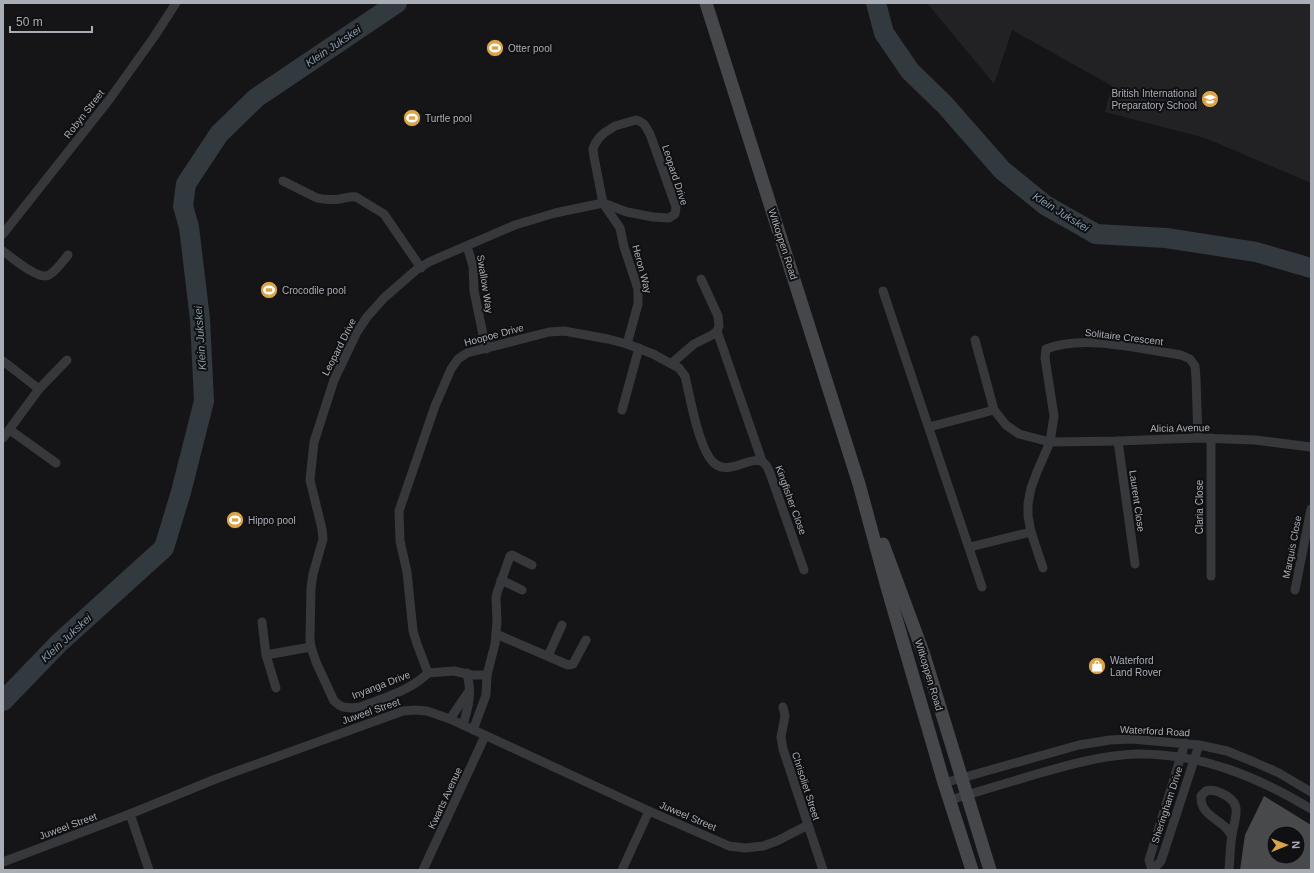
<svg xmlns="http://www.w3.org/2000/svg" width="1314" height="873" font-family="Helvetica,sans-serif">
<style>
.built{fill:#222224}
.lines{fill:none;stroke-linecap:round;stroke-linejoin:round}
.river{stroke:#323a40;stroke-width:20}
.building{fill:#47494c;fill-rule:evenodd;filter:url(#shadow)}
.street{stroke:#37383b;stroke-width:9}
.secondary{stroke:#45474b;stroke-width:13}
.labels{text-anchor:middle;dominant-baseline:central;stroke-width:4;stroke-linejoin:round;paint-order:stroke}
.poi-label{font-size:10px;fill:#a9adb5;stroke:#101012;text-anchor:start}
.street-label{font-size:10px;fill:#a9adb5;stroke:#101012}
.water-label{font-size:11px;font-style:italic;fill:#849bac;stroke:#101012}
</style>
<defs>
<filter id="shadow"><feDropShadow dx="2.5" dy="4.5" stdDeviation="0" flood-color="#0009"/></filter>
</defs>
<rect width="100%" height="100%" fill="#151517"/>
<polygon class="built" points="927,3 1311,3 1311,183 1205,138 1105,112 1112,86 1012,30 994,84"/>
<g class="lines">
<g class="river">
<polyline points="876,3 884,33 910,71 945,105 1002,170 1045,205 1096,234 1166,238 1256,252 1311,268"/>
<polyline points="3,701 59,643 164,548 181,492 204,401 200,319 189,227 183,206 186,184 219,134 256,98 397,3"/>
</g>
</g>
<path class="building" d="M1264,796L1311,825V870H1240L1245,835ZM1274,833H1298V857H1274Z"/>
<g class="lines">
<g class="street">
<path d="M283,181L317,198C325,200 332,200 340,199C346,198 351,196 356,197L384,214L421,268"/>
<polyline points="3,234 109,100 154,37 176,3"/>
<polyline points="467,246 473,266 474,291 486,349"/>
<path d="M3,251C11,257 39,281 49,275C56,271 63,261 68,255"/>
<polyline points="883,291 982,587"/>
<polyline points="717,331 762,461"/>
<polyline points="975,340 994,410 1006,425 1019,434 1050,442 1118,441 1198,438 1255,440 1311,447"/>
<polyline points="3,361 39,389"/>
<polyline points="672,363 694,344 712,335 717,331 719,326 718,316 701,279"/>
<polyline points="622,410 639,348"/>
<polyline points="929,427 994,410"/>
<polyline points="10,430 56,463"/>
<polyline points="3,438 39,389 67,360"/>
<polyline points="1118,441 1135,564"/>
<polyline points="970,547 1031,532"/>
<path d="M1043,568L1031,532L1028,516V504L1031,488L1037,472L1050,442L1054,416L1045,358L1046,349C1085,334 1140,349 1181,355L1190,359L1195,366L1196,378L1198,438"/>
<polyline points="1211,576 1211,438"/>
<polyline points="501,580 522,590"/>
<polyline points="1295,590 1311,509"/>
<polyline points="262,622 266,655 276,688"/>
<polyline points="496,634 568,665 573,664 586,640"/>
<polyline points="266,655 311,647"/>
<polyline points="548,656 562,625"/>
<path d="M428,673C410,691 383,698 360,707L352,708L343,707L339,705L334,701L316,662L311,647L310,640L311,588L313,574L323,539L322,529L310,480L314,442L334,380L357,332L367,317L384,298L416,270L429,262L445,255L515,225L555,213L603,203L627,212L653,217L669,218L675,214L676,207L650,134L644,124L639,121L636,120L615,126L604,133L599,138L595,144L593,149L594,157L603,203L620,228L624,247L638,289V304L627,344"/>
<path d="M428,673L417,644L413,631L407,572L400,541L399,511L435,406L451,369L458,359L467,353L549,332L564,331L608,339L627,344L653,354L679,368L685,376C690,397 699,450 714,463C730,477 752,453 764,463C767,465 768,469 770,473L804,570"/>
<polyline points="428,673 454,671 471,675 487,675"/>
<polyline points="783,707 785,716 781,737 783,749 823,870"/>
<polyline points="450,719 469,691"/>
<path d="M463,725C469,705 472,694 467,673"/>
<polyline points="473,730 486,695 487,675 495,644 497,621 496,598 497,593 510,556 512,555 532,565"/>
<polyline points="944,783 1079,745 1110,740 1132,739 1199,745 1227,751 1254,762 1279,773 1311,792"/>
<path d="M950,800C980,791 1010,782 1040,773C1072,764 1104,755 1137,754C1201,753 1258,777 1311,809"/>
<polyline points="130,814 149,870"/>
<polyline points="3,862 130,814 218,778 403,711 415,710 427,711 450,719 649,811 729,846 745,848 763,846 777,841 808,825"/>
<polyline points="423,870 485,736"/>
<polyline points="622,870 649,811"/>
<polyline points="1152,870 1149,860 1185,743"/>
<polyline points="1153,870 1161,861 1199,745"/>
<path d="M1229,870C1230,859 1230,847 1232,835C1235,816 1244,803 1221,793C1216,791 1211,789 1206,791L1201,796C1200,813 1216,818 1226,828C1228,830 1230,833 1232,836"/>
</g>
<g class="secondary">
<polyline points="706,3 859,484 887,587 944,783 972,870"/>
<polyline points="883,544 923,652 990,870"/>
</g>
</g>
<defs>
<symbol id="stadium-disc" viewBox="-11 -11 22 22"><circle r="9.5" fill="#dca449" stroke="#101012"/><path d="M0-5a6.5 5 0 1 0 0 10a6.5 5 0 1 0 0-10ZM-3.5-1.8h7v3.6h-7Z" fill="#fff"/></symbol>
<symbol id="school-disc" viewBox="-11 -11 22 22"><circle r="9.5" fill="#dca449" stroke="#101012"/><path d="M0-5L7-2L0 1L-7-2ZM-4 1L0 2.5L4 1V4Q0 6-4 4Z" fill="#fff"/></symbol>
<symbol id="shop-disc" viewBox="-11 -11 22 22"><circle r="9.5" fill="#dca449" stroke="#101012"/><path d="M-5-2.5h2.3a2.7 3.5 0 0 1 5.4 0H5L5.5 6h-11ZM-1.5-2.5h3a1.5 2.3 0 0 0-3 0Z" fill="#fff"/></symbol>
</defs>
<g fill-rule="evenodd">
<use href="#stadium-disc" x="485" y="38" width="20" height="20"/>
<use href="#school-disc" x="1200" y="89" width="20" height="20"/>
<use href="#stadium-disc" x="402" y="108" width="20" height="20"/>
<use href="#stadium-disc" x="259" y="280" width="20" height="20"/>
<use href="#stadium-disc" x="225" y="510" width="20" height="20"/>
<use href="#shop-disc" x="1087" y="656" width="20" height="20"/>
</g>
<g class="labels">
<g class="poi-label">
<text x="508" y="48">Otter pool</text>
<text x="1197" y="93" text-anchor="end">British International<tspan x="1197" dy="12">Preparatory School</tspan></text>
<text x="425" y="118">Turtle pool</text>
<text x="282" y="290">Crocodile pool</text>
<text x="248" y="520">Hippo pool</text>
<text x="1110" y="660">Waterford<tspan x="1110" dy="12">Land Rover</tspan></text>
</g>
<g class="street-label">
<text transform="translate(84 114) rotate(-52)">Robyn Street</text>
<text transform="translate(675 175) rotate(72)">Leopard Drive</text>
<text transform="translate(783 244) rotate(72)">Witkoppen Road</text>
<text transform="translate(642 269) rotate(75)">Heron Way</text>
<text transform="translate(485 284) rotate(81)">Swallow Way</text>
<text transform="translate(494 335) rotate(-15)">Hoopoe Drive</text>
<text transform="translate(1124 337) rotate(7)">Solitaire Crescent</text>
<text transform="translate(339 347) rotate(-63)">Leopard Drive</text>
<text transform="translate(1180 428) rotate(-1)">Alicia Avenue</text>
<text transform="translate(791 500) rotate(70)">Kingfisher Close</text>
<text transform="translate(1137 501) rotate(82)">Laurent Close</text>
<text transform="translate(1199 507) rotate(-90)">Claria Close</text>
<text transform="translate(1292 547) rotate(-79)">Marquis Close</text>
<text transform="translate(929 675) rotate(73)">Witkoppen Road</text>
<text transform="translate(381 685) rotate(-21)">Inyanga Drive</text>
<text transform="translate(371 711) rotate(-19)">Juweel Street</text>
<text transform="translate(1155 731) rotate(3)">Waterford Road</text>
<text transform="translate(806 786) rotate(72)">Chrisoliet Street</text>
<text transform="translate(445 798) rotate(-65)">Kwarts Avenue</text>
<text transform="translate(1167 805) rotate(-72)">Sheringham Drive</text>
<text transform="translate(688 816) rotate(23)">Juweel Street</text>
<text transform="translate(68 826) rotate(-20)">Juweel Street</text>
</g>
<g class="water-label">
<text transform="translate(333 46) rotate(-34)">Klein Jukskei</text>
<text transform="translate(1061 212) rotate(32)">Klein Jukskei</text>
<text transform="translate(200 338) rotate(-94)">Klein Jukskei</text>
<text transform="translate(66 638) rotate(-43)">Klein Jukskei</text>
</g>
</g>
<rect width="1314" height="873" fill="none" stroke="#a9adb5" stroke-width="8"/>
<g transform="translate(1286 845) rotate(89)"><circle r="19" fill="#101012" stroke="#4d4f53"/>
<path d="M0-3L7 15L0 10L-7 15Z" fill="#dca449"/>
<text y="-6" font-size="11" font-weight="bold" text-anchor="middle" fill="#a9adb5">N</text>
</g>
<path d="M10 26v6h82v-6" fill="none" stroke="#a9adb5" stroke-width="2"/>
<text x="16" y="26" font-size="12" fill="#a9adb5" stroke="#101012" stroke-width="3" paint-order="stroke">50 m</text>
</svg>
